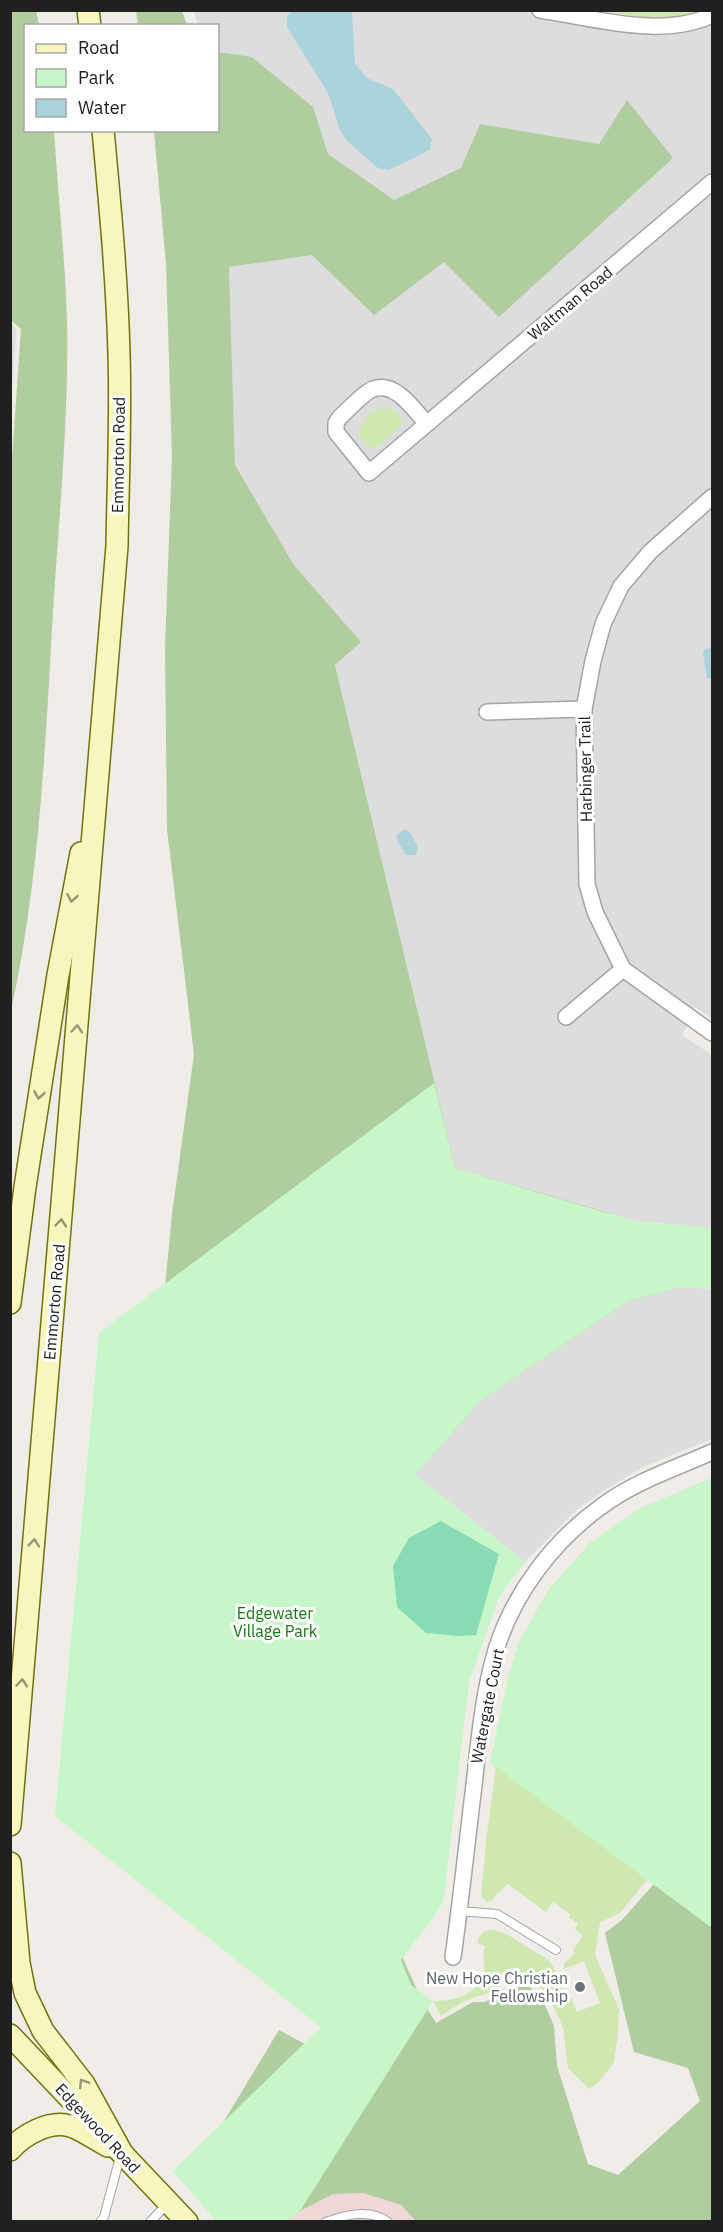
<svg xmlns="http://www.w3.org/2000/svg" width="723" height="2232" font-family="'IBM Plex Sans',sans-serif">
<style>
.residential{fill:#dedddd}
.commercial{fill:#f0d7d8}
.grass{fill:#cfe7b0}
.forest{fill:#afcd9e}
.park{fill:#c7f7c8}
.pitch{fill:#89dbb6}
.water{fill:#aad3db}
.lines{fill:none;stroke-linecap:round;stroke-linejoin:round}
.lane-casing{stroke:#a4a4a4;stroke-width:10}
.street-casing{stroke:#a4a4a4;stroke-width:18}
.secondary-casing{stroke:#6f730b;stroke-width:24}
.lane{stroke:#fff;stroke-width:8}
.street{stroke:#fff;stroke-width:15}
.secondary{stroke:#f7f6bf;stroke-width:21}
.oneway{stroke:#969677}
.worship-dot{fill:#6b7280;stroke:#fff;stroke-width:2}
.labels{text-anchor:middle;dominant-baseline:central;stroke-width:6;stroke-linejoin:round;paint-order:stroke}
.street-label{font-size:16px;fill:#202020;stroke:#fff}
.park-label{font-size:16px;fill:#127a13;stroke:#fff}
.worship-label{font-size:16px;fill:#5b616d;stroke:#fff;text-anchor:end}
</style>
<rect width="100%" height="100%" fill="#f0ece7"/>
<g class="residential">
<polygon points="194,11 712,11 712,1019 695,1007 682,1035 712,1055 712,1228 634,1221 455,1168 335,665 360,642 294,565 235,465 228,267 312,255 374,314 599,144 480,124 461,175 394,203 326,156 248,60 218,51 218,26 198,25"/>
<polygon points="11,324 16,329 11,407"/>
<polygon points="679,1287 712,1289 712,1439 645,1466 603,1491 575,1511 525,1562 415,1475 480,1401 628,1301"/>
</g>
<polygon class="commercial" points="363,2193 401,2205 416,2221 287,2222 300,2211 333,2194"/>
<g class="grass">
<path d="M610,11H701C674,23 637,20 610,11Z"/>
<path d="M381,408C391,408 401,411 402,422L401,426L379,445L371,448C350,438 363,412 381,408Z"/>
<path d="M712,1478L650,1876L620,1913L600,1922L595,1955L619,2009L618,2034L614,2062L599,2082L589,2089L568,2068L563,2027L553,2006L542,1988L511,1969L506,1970L502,1974L500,1990C493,1994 488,1993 481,1995C467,1999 452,2008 441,2016L433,2001C454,2001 481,1995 484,1969C485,1960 482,1955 485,1946L477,1943C484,1915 516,1940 530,1949C536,1953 544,1956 549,1961C558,1970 561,1989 565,2000L571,1998L577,2012L600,2003L584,1961L564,1969V1964L575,1953L573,1950L583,1936L575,1929L578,1924L569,1917L570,1914L553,1902L546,1912L508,1884L492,1899L491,1902L486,1901L481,1896L486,1841L508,1678L519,1642L549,1590L589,1544L641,1508Z"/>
</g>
<g class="forest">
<path d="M36,10L39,25L26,26V130L54,131C58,194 65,257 67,321C69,424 58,526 52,628C45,757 38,886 11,1011L10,487L21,329L10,319V11Z"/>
<polygon points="136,11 182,11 187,25 138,25"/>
<polygon points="218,52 252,57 313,107 328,154 394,200 461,168 480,124 599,144 627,100 673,158 499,317 444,262 374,315 312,255 229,267 235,465 294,565 361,642 335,665 455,1168 609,1213 679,1287 628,1301 480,1401 415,1475 397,1945 421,1999 436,2023 473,2002 485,2002 505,1991 511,1977 530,1987 544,2003 554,2026 557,2066 588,2164 618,2175 700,2101 688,2068 634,2052 605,1933 622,1920 660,1877 712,1759 712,2221 416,2221 401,2205 363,2193 333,2194 300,2211 287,2221 194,2171 279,2030 312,2048 328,2020 152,1422 172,1214 194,1054 167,829 165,648 172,456 166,264 154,131 218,130"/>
</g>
<g class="park">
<polygon points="434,1083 455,1168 634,1221 712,1228 712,1289 679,1287 628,1301 480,1401 415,1475 525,1562 500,1595 469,1682 444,1897 440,1908 401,1960 411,1985 433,2001 300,2211 287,2221 216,2221 173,2171 321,2027 55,1816 99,1333"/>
<polygon points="712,1478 712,1928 490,1763 508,1678 519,1642 550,1590 589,1544 641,1508"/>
</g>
<polygon class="pitch" points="441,1521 499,1554 476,1635 459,1636 426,1633 397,1607 393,1566 409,1538"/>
<g class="water">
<polygon points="291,11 352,11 355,64 367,78 393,89 432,139 430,150 389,170 378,168 347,141 340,130 328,93 287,27 287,17"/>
<polygon points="712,648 712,676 709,679 707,678 703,653 705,649"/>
<polygon points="403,830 409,831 418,847 416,855 406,855 397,840 397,835"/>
</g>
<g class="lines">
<defs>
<g id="lane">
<polyline points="459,1911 497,1914 556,1950"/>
<polyline points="100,2222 104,2217 120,2157"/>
<polyline points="150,2222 168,2203"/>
<path d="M326,2222C345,2215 370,2208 388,2222"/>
</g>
<g id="street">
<path d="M540,10C592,18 663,39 712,15"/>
<path d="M427,424C414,410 396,381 373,389C363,393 348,410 340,417L336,423V432L369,473L712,182"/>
<polyline points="712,497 650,552 621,586 603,624 593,661 584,709 587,884 595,912 623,969 712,1033"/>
<polyline points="487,712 584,709"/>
<polyline points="566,1017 623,969"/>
<path d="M453,1957C461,1900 467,1842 474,1785C479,1740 483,1693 496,1650C513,1594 554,1540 602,1506C634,1482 676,1468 712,1452"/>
</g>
<g id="secondary">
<polyline points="88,10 90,26"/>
<polyline points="10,1303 25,1187 58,975 81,853"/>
<path d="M10,1825L117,546C118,482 121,418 119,354C117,279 110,205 103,130"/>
<polyline points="10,1863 19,1963 25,1993 43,2031 84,2084 122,2153"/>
<polyline points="10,2035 187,2222"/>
<path d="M10,2150C23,2135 49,2120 70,2126C79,2128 98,2141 108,2146"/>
</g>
</defs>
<use href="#lane" class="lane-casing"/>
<use href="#street" class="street-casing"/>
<use href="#secondary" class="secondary-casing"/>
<use href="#lane" class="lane"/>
<use href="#street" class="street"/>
<use href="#secondary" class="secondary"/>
</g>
<defs><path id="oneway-chevron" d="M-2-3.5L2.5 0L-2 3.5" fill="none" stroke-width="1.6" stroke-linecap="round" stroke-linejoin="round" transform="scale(1.5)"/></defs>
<g class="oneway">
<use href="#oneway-chevron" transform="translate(72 898) rotate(100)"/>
<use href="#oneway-chevron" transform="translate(77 1029) rotate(-85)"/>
<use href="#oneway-chevron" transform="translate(39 1095) rotate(99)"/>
<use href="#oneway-chevron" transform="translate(61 1223) rotate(-85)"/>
<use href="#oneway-chevron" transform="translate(34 1543) rotate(-85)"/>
<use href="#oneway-chevron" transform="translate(22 1683) rotate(-85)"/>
<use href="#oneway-chevron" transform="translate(83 2083) rotate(-123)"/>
</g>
<circle class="worship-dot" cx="580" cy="1987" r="6"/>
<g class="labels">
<g class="street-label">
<text transform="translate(570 303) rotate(-40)">Waltman Road</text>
<text transform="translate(118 455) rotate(-89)">Emmorton Road</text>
<text transform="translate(585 769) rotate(-91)">Harbinger Trail</text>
<text transform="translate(54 1302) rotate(-85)">Emmorton Road</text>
<text transform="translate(487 1706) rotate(-79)">Watergate Court</text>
<text transform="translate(98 2128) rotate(47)">Edgewood Road</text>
</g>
<g class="park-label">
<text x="275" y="1613">Edgewater<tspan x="275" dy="18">Village Park</tspan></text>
</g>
<g class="worship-label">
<text x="568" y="1978">New Hope Christian<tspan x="568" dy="18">Fellowship</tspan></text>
</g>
</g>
<rect width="723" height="2232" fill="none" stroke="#202020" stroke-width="24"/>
<rect x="24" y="24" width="195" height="108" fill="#ffffff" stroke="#a6a6a6" stroke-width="1.5"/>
<rect x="36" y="44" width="30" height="9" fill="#f7f6bf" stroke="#a6a6a6" stroke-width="1.5"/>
<text x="78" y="54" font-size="18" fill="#202020">Road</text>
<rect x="36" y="69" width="30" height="18" fill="#c7f7c8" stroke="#a6a6a6" stroke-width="1.5"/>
<text x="78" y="84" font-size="18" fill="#202020">Park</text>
<rect x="36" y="99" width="30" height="18" fill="#aad3db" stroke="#a6a6a6" stroke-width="1.5"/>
<text x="78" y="114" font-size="18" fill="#202020">Water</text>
</svg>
